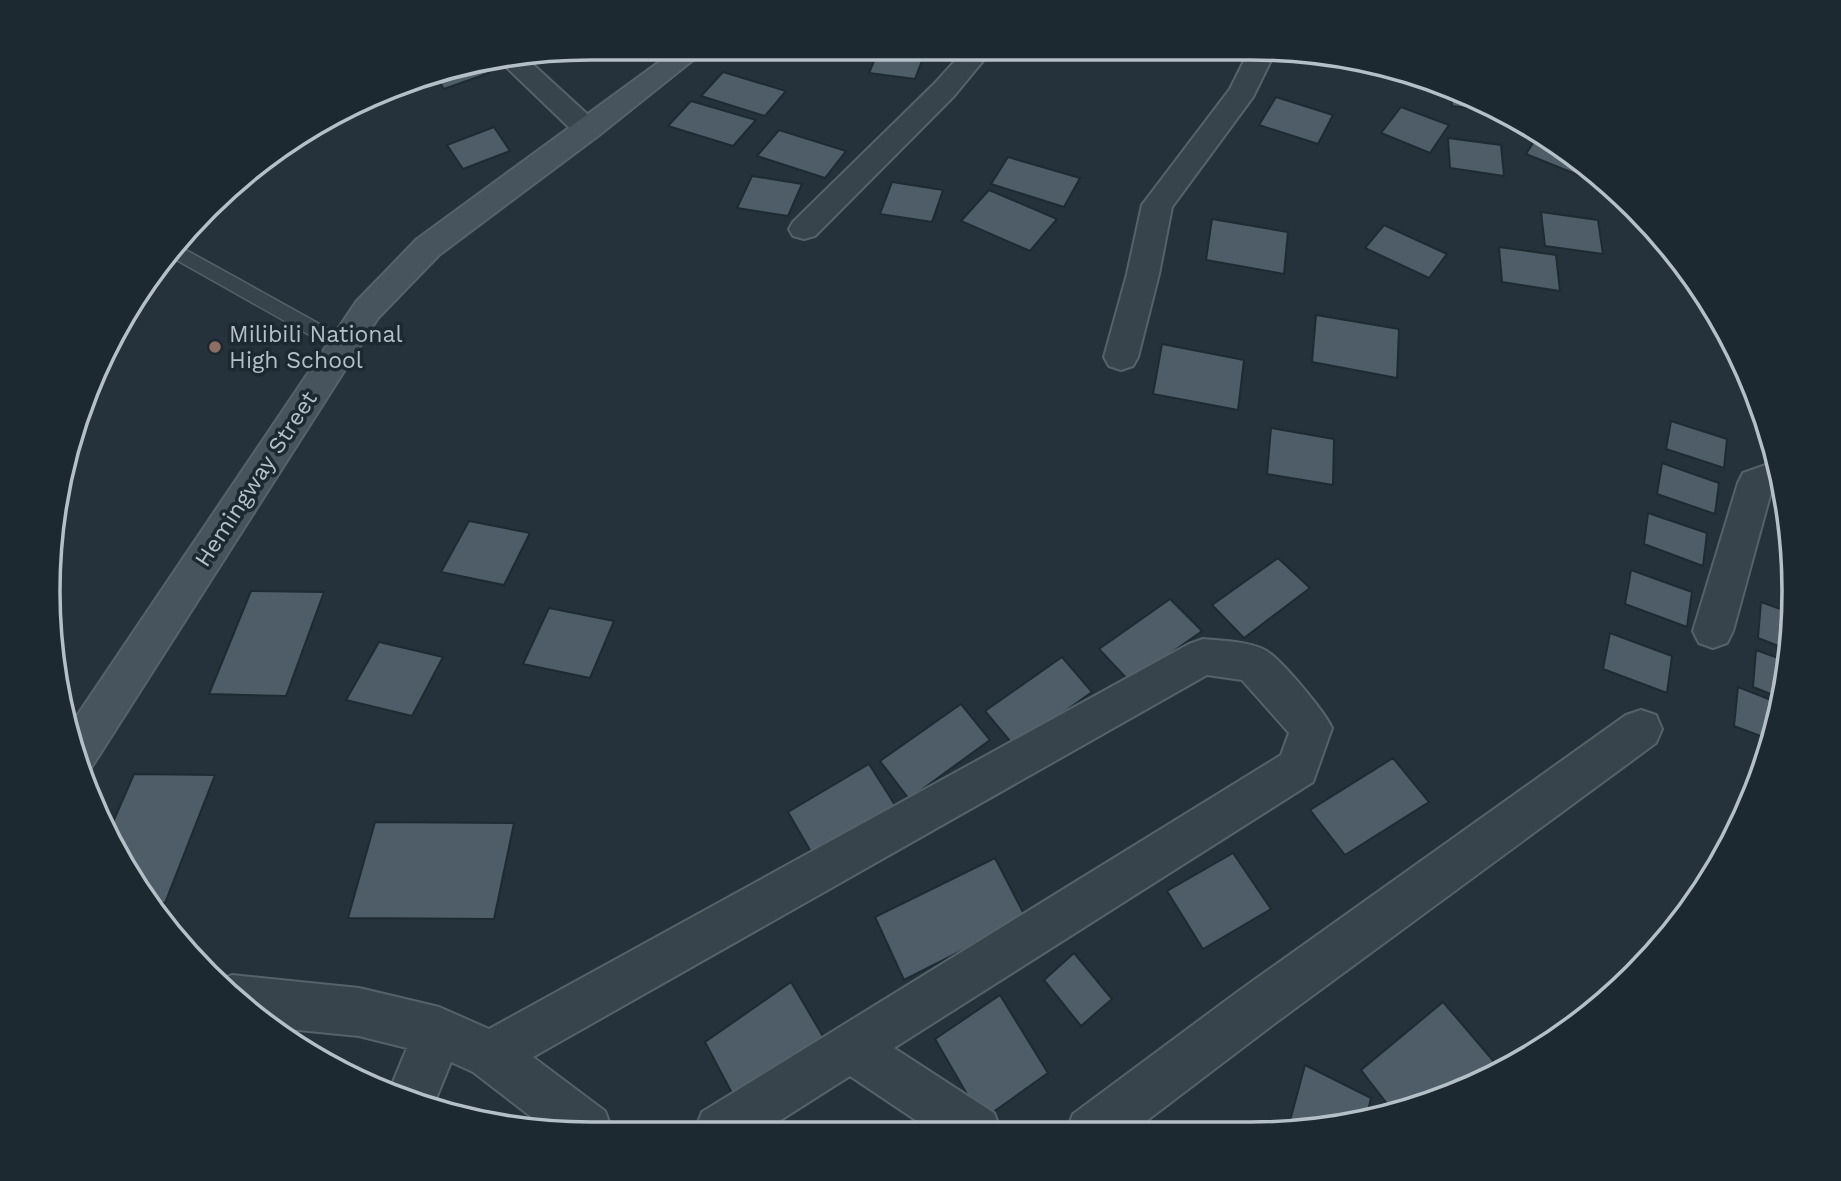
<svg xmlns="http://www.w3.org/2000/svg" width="1841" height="1181" font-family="'Work Sans',sans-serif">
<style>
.building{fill:#4e5d67;stroke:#1f2b32;stroke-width:2}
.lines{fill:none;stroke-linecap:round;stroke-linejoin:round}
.lane-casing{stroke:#566269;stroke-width:3}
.street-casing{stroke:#566269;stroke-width:4}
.secondary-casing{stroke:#566269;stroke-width:4}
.lane{fill:#38444b;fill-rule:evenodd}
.street{fill:#38444b;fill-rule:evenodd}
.secondary{fill:#47545e;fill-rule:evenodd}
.education-dot{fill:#8d6e63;stroke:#1d2930;stroke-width:2.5}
.labels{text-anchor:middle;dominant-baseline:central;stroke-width:7;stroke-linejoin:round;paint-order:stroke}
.poi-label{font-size:23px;fill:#b4bfc7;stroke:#1d2930;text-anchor:start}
.street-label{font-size:23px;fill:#b4bfc7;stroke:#1d2930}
.rim{fill:none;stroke:#b4bfc7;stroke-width:3.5}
</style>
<rect width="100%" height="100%" fill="#25323b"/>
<g class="building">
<polygon points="879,49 925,53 915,79 869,73"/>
<polygon points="483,65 489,73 444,89 434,73"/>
<polygon points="1374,68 1423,83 1374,76"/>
<polygon points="723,72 786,91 765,116 701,96"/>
<polygon points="1451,91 1490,103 1503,113 1452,106"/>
<polygon points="1276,97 1333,115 1318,144 1259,125"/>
<polygon points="691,101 756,120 733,146 668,126"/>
<polygon points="1401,107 1449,125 1430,153 1381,133"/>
<polygon points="494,127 510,151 463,169 447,145"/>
<polygon points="779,130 846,151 825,178 757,156"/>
<polygon points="1538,135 1583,165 1578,175 1526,154"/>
<polygon points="1448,138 1501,145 1504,176 1450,168"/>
<polygon points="1008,157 1080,178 1064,207 991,184"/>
<polygon points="752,176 802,184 788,216 737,208"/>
<polygon points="892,182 943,190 932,222 880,214"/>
<polygon points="989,190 1057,219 1030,251 961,221"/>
<polygon points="1541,212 1598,220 1603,254 1545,246"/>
<polygon points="1212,219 1288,232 1284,274 1206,260"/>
<polygon points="1384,225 1447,254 1429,278 1365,248"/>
<polygon points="1499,247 1556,255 1560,291 1502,282"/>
<polygon points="1316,315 1399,329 1397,378 1312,362"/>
<polygon points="1162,344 1244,360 1238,410 1153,394"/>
<polygon points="1671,421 1727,439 1724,468 1666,449"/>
<polygon points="1271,428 1334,439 1333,485 1267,474"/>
<polygon points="1662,463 1719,483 1715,514 1657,494"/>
<polygon points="1648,513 1707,533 1703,566 1644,544"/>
<polygon points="469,521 530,533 504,585 441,572"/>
<polygon points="1278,558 1310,588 1244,638 1212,605"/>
<polygon points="1631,570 1692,592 1687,627 1625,604"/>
<polygon points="251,591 324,592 286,696 209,694"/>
<polygon points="1170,599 1202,631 1130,682 1099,649"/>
<polygon points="1761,602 1791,613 1789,650 1758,638"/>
<polygon points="549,608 614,621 590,678 523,664"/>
<polygon points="1610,633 1672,656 1667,693 1603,669"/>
<polygon points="379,642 443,657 412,716 346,700"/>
<polygon points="1756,650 1789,662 1781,698 1753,687"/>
<polygon points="1062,657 1092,692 1015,747 985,711"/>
<polygon points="1738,687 1779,703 1771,740 1734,726"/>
<polygon points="961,704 990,740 909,799 880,761"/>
<polygon points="1393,758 1429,802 1345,855 1310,810"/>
<polygon points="869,764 900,813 818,864 788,812"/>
<polygon points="134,774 215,775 165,903 148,902 139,892 110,829"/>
<polygon points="375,822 514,823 494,919 348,918"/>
<polygon points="1233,853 1271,909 1203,949 1167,891"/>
<polygon points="995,858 1026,918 904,980 875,917"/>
<polygon points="1074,953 1112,999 1081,1026 1044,980"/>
<polygon points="791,982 831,1050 743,1114 705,1042"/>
<polygon points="1000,995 1048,1073 982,1120 935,1039"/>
<polygon points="1443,1002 1502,1071 1490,1078 1395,1114 1361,1070"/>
<polygon points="1305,1065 1371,1098 1366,1119 1287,1132"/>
</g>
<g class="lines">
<defs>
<polygon id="lane" points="177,245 350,341 353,346 350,351 338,351 166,254"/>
<g id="street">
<polygon points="965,50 992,50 954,96 815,236 804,239 793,236 789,229 793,222 934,84"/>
<polygon points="1249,51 1275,52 1253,97 1172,207 1159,274 1138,357 1133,366 1121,370 1109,366 1104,357 1127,274 1142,205 1230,89"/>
<polygon points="526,58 598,124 602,130 598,136 588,139 578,136 501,62"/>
<polygon points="1777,461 1782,489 1771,492 1733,631 1727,643 1713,648 1699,643 1693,631 1738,483 1743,473"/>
<path d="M1203,639C1222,641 1245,641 1263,649C1278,655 1325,712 1332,728L1313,782L894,1048L994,1113L1001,1131H932L850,1076L765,1130H695L702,1112L1281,755L1289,733L1242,680L1207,675L533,1057L605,1111L612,1130L547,1129L473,1072L451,1062L433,1106L388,1094L407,1048L359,1036L278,1028L233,999L217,981L232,975L359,988L439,1007L489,1029L1189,644Z"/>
<polygon points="1641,710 1656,715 1662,729 1656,743 1274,1024 1132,1132 1066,1132 1073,1114 1240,990 1626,715"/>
</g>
<polygon id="secondary" points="678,48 708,48 598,136 439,255 378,318 91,768 84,771 66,732 356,302 417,239"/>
</defs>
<use href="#lane" class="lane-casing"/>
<use href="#street" class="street-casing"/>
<use href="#secondary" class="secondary-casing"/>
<use href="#lane" class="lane"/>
<use href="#street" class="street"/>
<use href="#secondary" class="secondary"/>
</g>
<circle class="education-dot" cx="215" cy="347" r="7"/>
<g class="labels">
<g class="poi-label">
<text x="229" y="334">Milibili National<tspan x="229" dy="26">High School</tspan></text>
</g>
<g class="street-label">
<text transform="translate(256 479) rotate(-57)">Hemingway Street</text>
</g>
</g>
<path d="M0 0H1841V1181H0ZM591 60H1251A531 531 0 0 1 1782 591V591A531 531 0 0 1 1251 1122H591A531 531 0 0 1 60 591V591A531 531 0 0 1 591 60Z" fill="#1d2930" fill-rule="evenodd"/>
<path class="rim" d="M591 60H1251A531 531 0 0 1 1782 591V591A531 531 0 0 1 1251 1122H591A531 531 0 0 1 60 591V591A531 531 0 0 1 591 60Z"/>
</svg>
